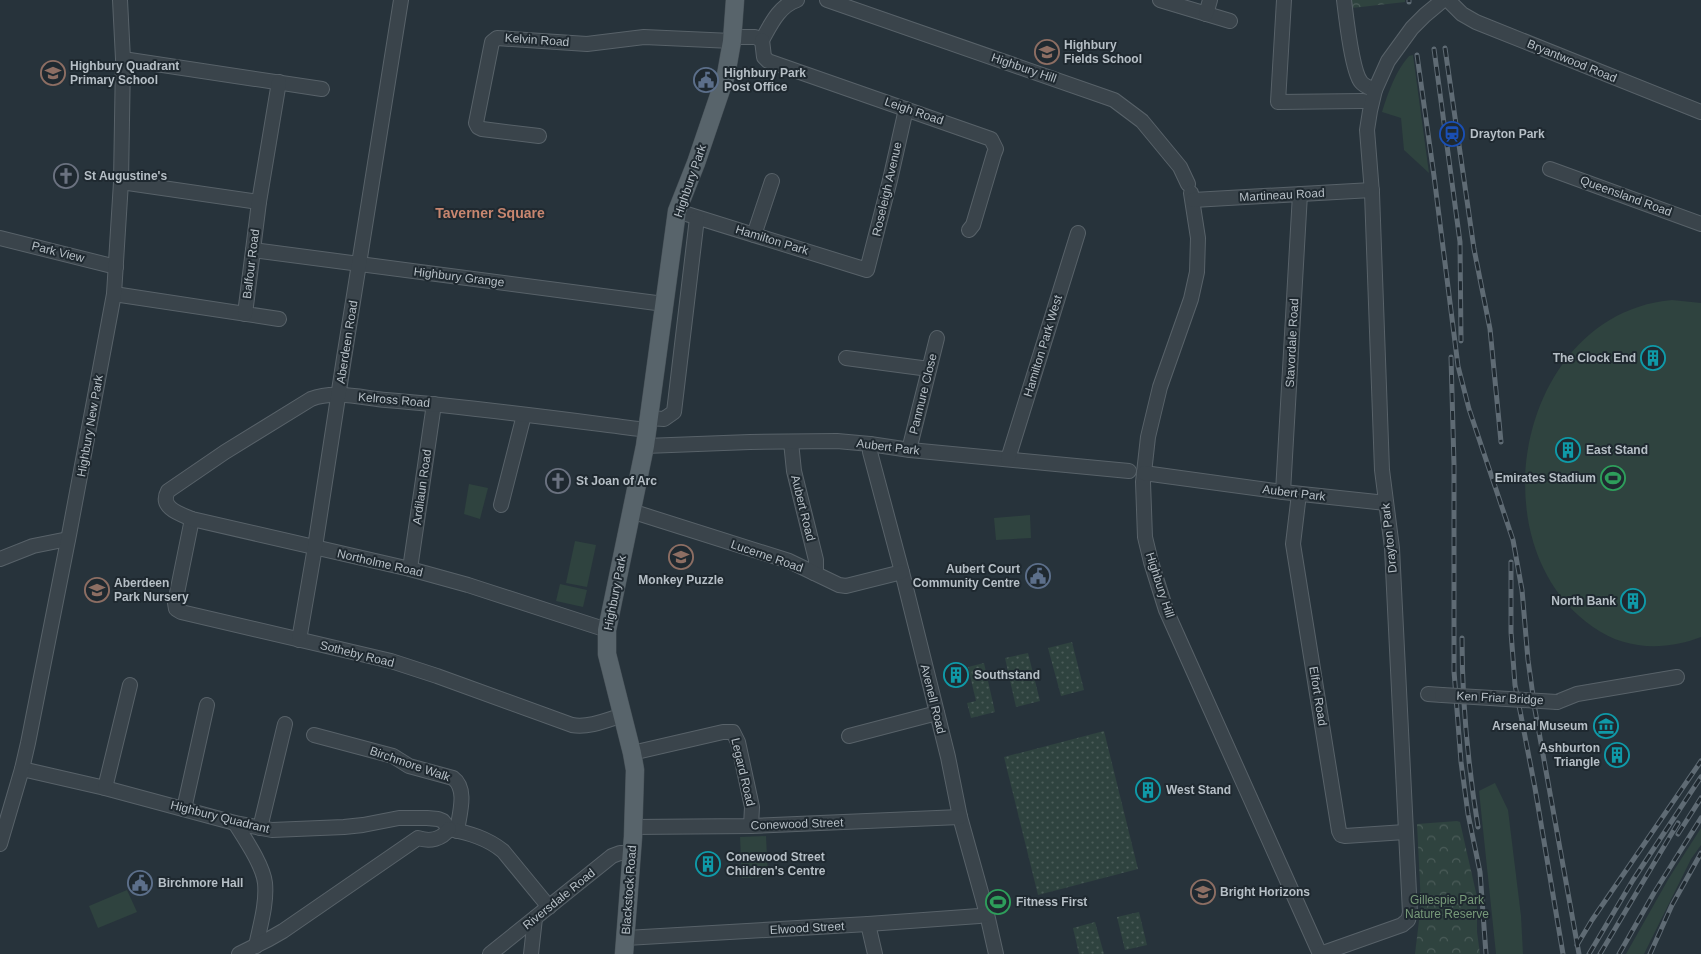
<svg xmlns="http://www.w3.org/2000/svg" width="1701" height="954" font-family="Helvetica,sans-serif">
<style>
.grass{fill:#2f433f}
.forest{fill:url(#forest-crowns)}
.garden{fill:url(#garden-dots)}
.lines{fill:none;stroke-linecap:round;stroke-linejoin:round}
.minor-casing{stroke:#586269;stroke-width:16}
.major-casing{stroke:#465057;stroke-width:19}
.minor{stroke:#3a444b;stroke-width:14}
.major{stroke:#58646b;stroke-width:18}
.rail-casing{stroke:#5f6b74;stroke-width:5}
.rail{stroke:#1f2930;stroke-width:3;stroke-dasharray:9;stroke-linecap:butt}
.minor-bridge-casing{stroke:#586269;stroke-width:16;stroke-linecap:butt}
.minor-bridge{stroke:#3a444b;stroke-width:14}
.labels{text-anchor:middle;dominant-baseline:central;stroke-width:4;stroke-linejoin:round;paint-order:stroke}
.street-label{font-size:12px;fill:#b6bfc6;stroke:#1f2930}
.poi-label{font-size:12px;font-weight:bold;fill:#b6bfc6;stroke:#1f2930;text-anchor:start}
.park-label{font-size:12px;fill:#779a79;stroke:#1f2930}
.neighbourhood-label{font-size:14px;font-weight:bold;fill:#c8866f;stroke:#1f2930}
</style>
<defs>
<pattern id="forest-crowns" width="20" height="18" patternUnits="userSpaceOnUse" patternTransform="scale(1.25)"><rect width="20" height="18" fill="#2f433f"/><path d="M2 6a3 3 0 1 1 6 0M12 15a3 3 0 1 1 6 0" fill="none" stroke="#4b5c59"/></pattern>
<pattern id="garden-dots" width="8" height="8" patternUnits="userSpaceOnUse" patternTransform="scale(1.25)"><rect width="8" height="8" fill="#2f433f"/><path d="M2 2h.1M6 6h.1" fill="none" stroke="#4b5c59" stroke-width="1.8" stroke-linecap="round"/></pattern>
</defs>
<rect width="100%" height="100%" fill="#27333b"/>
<g class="grass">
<path d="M1413,55L1429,173L1404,150L1401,118L1382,112C1388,93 1395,72 1409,56Z"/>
<path d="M1672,300L1701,303V637C1665,651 1625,650 1593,627C1473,543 1520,313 1672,300Z"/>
<polygon points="469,484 488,488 480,519 464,514"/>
<polygon points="1030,515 1031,538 996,540 994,518"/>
<polygon points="575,541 596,545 587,587 566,583"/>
<polygon points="560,584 587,590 583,607 556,601"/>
<polygon points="1495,783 1508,810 1521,916 1523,954 1496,954 1479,791"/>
<polygon points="1701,828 1701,845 1691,859 1644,954 1626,954 1669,878"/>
<polygon points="766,836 768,877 742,878 740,837"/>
<polygon points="127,890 137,912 98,928 89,906"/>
</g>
<g class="forest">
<polygon points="1351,0 1405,0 1405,2 1352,8"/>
<polygon points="1457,821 1460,822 1477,897 1477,932 1480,954 1415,954 1421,904 1417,824"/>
</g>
<g class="garden">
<polygon points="1072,642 1084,690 1061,696 1048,648"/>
<polygon points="1028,653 1040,701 1016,707 1005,658"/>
<polygon points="984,663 995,712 971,718 967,703 976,701 968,667"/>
<polygon points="1104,731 1138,869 1038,895 1004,757"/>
<polygon points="1139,912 1147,945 1125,950 1117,917"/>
<polygon points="1095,922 1104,954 1079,954 1073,928"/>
</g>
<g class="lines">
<defs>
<g id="minor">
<polyline points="827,0 1114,100 1142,121 1180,167 1188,184"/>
<polyline points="1160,0 1230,21"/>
<polyline points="1284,0 1278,102 1363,101"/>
<path d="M1344,0C1346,16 1352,71 1361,82C1364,86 1370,88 1375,90"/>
<polyline points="1448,0 1462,14 1476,22 1701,112"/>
<polyline points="1206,14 1210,0"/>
<path d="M732,37H755L762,40C771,24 779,6 797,0"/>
<polyline points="762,40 764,57 768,61 991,139 996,149 994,154 973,225 969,230"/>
<polyline points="123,59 322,89"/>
<polyline points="539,136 482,129 478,127 476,123 492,42 497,38 587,44 644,37 732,41"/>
<polyline points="1550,169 1701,224"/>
<polyline points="121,182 259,202"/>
<polyline points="1191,193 1198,238 1197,272 1191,299 1160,387 1148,437 1143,482 1145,537 1151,562 1166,610 1320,954"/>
<polyline points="1193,200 1372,190"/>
<polyline points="677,211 867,270 890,180 906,109"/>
<polyline points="754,235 772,181"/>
<polyline points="0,238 116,267"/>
<polyline points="253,250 664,304"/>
<polyline points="114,294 279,319"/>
<polyline points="245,314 259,202 279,82"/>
<polyline points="846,358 929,369"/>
<polyline points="648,418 664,419 674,412 697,218"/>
<polyline points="791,442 794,471 816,560 816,569 814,573"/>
<polyline points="870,444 870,452 902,572 948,757 960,817 987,914 996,954"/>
<polyline points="645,446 750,442 837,441 870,444 910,450 1129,471"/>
<polyline points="910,450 911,442 937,338"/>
<polyline points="1008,459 1078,233"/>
<polyline points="1144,473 1283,492 1386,503"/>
<polyline points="1283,492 1300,194"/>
<polyline points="1299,494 1293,544 1339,831 1341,835 1345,836 1405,832"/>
<polyline points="501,505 524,415"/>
<polyline points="631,511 789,561 839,585 846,586 902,572"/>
<path d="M192,519L175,603L176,609L181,612L391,661L437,676L572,725C589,728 607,720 623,715"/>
<polyline points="0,559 33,546 68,539"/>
<polyline points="410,569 434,404"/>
<path d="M607,630L468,585L410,569L192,519C180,514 159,508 168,491L225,452L311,399C334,390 363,398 386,400C474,407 560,419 647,430"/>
<polyline points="299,640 315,547 344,358 401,0"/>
<polyline points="1428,694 1442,695"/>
<polyline points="1557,702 1577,694 1677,677"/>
<path d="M314,735L393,756L409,766L453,778C468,789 459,815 457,831"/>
<polyline points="849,736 937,713"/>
<polyline points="632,753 723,732 733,732 738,742 752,807 751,826"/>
<path d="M22,769L105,788L235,823L272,830L344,827L363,825L399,818H427L438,819L443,821L449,829C469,833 487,838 503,851L549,907"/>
<polyline points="105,788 130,685"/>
<polyline points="184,809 207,705"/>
<path d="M235,823C245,839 263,865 265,883C267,904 260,926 256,946"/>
<polyline points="633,827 751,826 960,817"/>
<polyline points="260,828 285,724"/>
<polyline points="0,844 22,769 28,743 69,535 114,294 121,182 123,59 120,0"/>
<polyline points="868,924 875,954"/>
<polyline points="626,938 868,924 979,916 987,914"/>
<path d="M239,954L269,939L283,931L418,838C430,842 442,839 449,829"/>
<polyline points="490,954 612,856 620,853 632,853"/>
<polyline points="531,954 535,918"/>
<polyline points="1320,954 1402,925 1408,920 1410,913 1392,548 1382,470 1372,193 1367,130 1370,111 1375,90 1388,61 1412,28 1425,15 1443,0"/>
</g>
<polyline id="major" points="624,954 633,837 635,770 632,753 607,654 607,630 645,446 677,211 696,163 726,75 732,41 735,0"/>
</defs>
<use href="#minor" class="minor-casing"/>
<use href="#major" class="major-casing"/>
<use href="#minor" class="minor"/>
<use href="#major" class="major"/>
<defs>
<g id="rail">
<polyline points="1409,0 1409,2"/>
<polyline points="1445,48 1474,249 1490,329 1501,442"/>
<polyline points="1434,49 1460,242 1461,341"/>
<polyline points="1417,55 1434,176 1458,366 1469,409 1513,540 1522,590 1528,660 1535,710 1579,954"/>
<polyline points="1451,357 1454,465 1454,671 1461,762 1468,814 1480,872 1486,954"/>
<polyline points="1511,562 1511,632 1515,685 1535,788 1563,954"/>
<path d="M1462,638C1462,702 1468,765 1478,827"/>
<polyline points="1678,834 1701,798"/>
<polyline points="1577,945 1592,920 1701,761"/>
<polyline points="1589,954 1633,880 1701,777"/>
<polyline points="1600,954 1678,823"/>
<polyline points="1619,954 1654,893 1701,818"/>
<polyline points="1650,954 1672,905 1701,853"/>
</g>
</defs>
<use href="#rail" class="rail-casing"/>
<use href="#rail" class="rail"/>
<defs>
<polyline id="minor-bridge" points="1442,695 1557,702"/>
</defs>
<use href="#minor-bridge" class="minor-bridge-casing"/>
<use href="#minor-bridge" class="minor-bridge"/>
</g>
<defs>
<symbol id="school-ring" viewBox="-11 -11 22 22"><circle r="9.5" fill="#1f2930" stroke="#8d6e63" stroke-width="1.5"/><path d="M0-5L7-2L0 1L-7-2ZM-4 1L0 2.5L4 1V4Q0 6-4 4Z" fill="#8d6e63"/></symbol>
<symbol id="civic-ring" viewBox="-11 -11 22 22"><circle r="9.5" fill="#1f2930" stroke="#5c6f8a" stroke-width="1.5"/><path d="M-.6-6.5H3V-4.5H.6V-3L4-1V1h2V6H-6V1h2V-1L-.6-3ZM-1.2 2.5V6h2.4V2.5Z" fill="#5c6f8a"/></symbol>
<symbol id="station-ring" viewBox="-11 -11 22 22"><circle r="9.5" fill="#1f2930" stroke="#1a4fb4" stroke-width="1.5"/><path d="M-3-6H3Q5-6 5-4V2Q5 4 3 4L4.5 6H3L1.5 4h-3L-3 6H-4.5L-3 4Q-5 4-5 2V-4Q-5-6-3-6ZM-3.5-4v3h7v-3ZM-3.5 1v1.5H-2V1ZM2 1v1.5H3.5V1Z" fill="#1a4fb4"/></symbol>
<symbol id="church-ring" viewBox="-11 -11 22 22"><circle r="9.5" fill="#1f2930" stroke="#6b7280" stroke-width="1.5"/><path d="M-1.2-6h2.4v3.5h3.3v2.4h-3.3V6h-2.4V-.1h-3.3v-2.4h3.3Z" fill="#6b7280"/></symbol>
<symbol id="building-ring" viewBox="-11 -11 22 22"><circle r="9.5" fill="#1f2930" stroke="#0f9aa8" stroke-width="1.5"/><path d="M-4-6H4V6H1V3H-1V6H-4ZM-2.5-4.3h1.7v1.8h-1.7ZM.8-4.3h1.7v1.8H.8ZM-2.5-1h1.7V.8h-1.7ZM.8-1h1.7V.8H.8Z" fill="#0f9aa8"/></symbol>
<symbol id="stadium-ring" viewBox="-11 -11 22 22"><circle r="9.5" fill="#1f2930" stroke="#2e9e5b" stroke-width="1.5"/><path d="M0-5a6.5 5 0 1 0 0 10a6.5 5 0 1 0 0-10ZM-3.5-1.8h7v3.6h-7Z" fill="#2e9e5b"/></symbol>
<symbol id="museum-ring" viewBox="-11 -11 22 22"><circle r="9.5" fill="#1f2930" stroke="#0f9aa8" stroke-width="1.5"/><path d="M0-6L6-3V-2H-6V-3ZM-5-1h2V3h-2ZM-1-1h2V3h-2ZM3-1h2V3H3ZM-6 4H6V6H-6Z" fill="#0f9aa8"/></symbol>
</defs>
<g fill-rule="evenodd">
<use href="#school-ring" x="1033" y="38" width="28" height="28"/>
<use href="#school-ring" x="39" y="59" width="28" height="28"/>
<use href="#civic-ring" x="692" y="66" width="28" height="28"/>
<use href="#station-ring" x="1438" y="120" width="28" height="28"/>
<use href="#church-ring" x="52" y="162" width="28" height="28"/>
<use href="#building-ring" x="1639" y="344" width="28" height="28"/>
<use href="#building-ring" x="1554" y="436" width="28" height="28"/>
<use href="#stadium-ring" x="1599" y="464" width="28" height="28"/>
<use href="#church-ring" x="544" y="467" width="28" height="28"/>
<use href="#school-ring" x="667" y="543" width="28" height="28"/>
<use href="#civic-ring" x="1024" y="562" width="28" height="28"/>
<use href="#school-ring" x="83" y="576" width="28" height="28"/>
<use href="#building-ring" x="1619" y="587" width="28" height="28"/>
<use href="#building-ring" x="942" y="661" width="28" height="28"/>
<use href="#museum-ring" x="1592" y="712" width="28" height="28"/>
<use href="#building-ring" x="1603" y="741" width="28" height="28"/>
<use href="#building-ring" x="1134" y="776" width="28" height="28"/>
<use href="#building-ring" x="694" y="850" width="28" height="28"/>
<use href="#civic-ring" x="126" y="869" width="28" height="28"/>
<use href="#school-ring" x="1189" y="878" width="28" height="28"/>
<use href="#stadium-ring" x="984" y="888" width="28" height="28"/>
</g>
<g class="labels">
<g class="street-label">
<text transform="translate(537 40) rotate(4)">Kelvin Road</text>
<text transform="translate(1572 61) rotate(22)">Bryantwood Road</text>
<text transform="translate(1024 68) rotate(19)">Highbury Hill</text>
<text transform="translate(914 111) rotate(19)">Leigh Road</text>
<text transform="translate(690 181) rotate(-71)">Highbury Park</text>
<text transform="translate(887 189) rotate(-77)">Roseleigh Avenue</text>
<text transform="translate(1282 195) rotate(-3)">Martineau Road</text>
<text transform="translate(1626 196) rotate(20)">Queensland Road</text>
<text transform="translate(772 240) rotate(17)">Hamilton Park</text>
<text transform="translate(58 252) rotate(14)">Park View</text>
<text transform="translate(251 264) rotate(-83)">Balfour Road</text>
<text transform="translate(459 277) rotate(7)">Highbury Grange</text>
<text transform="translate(347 342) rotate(-81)">Aberdeen Road</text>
<text transform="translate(1292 343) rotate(-87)">Stavordale Road</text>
<text transform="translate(1043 346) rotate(-73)">Hamilton Park West</text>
<text transform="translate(923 394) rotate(-76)">Panmure Close</text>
<text transform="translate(394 400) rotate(5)">Kelross Road</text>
<text transform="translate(90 426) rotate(-80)">Highbury New Park</text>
<text transform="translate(888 447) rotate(7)">Aubert Park</text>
<text transform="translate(422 487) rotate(-82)">Ardilaun Road</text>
<text transform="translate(1294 493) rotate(7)">Aubert Park</text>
<text transform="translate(803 508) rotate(76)">Aubert Road</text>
<text transform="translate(1389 538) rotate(-96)">Drayton Park</text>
<text transform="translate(767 556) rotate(19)">Lucerne Road</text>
<text transform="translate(380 563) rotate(13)">Northolme Road</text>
<text transform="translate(1160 585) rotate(72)">Highbury Hill</text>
<text transform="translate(615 593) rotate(-79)">Highbury Park</text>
<text transform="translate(357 654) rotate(14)">Sotheby Road</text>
<text transform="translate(1318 696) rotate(81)">Elfort Road</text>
<text transform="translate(1500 698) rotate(3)">Ken Friar Bridge</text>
<text transform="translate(933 699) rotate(76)">Avenell Road</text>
<text transform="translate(410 764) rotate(19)">Birchmore Walk</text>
<text transform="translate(743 772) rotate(77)">Legard Road</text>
<text transform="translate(220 817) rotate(14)">Highbury Quadrant</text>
<text transform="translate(797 824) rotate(-2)">Conewood Street</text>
<text transform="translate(629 890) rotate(-86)">Blackstock Road</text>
<text transform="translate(559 899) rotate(-39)">Riversdale Road</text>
<text transform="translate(807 928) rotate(-3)">Elwood Street</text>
</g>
<g class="poi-label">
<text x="1064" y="45">Highbury<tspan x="1064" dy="14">Fields School</tspan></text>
<text x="70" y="66">Highbury Quadrant<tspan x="70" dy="14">Primary School</tspan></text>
<text x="724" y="73">Highbury Park<tspan x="724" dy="14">Post Office</tspan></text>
<text x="1470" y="134">Drayton Park</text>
<text x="84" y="176">St Augustine's</text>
<text x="1636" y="358" text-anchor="end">The Clock End</text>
<text x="1586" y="450">East Stand</text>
<text x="1596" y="478" text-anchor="end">Emirates Stadium</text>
<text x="576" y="481">St Joan of Arc</text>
<text x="1020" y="569" text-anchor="end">Aubert Court<tspan x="1020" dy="14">Community Centre</tspan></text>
<text x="681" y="580" text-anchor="middle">Monkey Puzzle</text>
<text x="114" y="583">Aberdeen<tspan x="114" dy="14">Park Nursery</tspan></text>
<text x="1616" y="601" text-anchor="end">North Bank</text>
<text x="974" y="675">Southstand</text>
<text x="1588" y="726" text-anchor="end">Arsenal Museum</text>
<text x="1600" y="748" text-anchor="end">Ashburton<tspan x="1600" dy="14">Triangle</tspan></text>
<text x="1166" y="790">West Stand</text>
<text x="726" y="857">Conewood Street<tspan x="726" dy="14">Children's Centre</tspan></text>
<text x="158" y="883">Birchmore Hall</text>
<text x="1220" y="892">Bright Horizons</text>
<text x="1016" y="902">Fitness First</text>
</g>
<g class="park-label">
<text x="1447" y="900">Gillespie Park<tspan x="1447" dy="14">Nature Reserve</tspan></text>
</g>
<g class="neighbourhood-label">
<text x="490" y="213">Taverner Square</text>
</g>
</g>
</svg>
